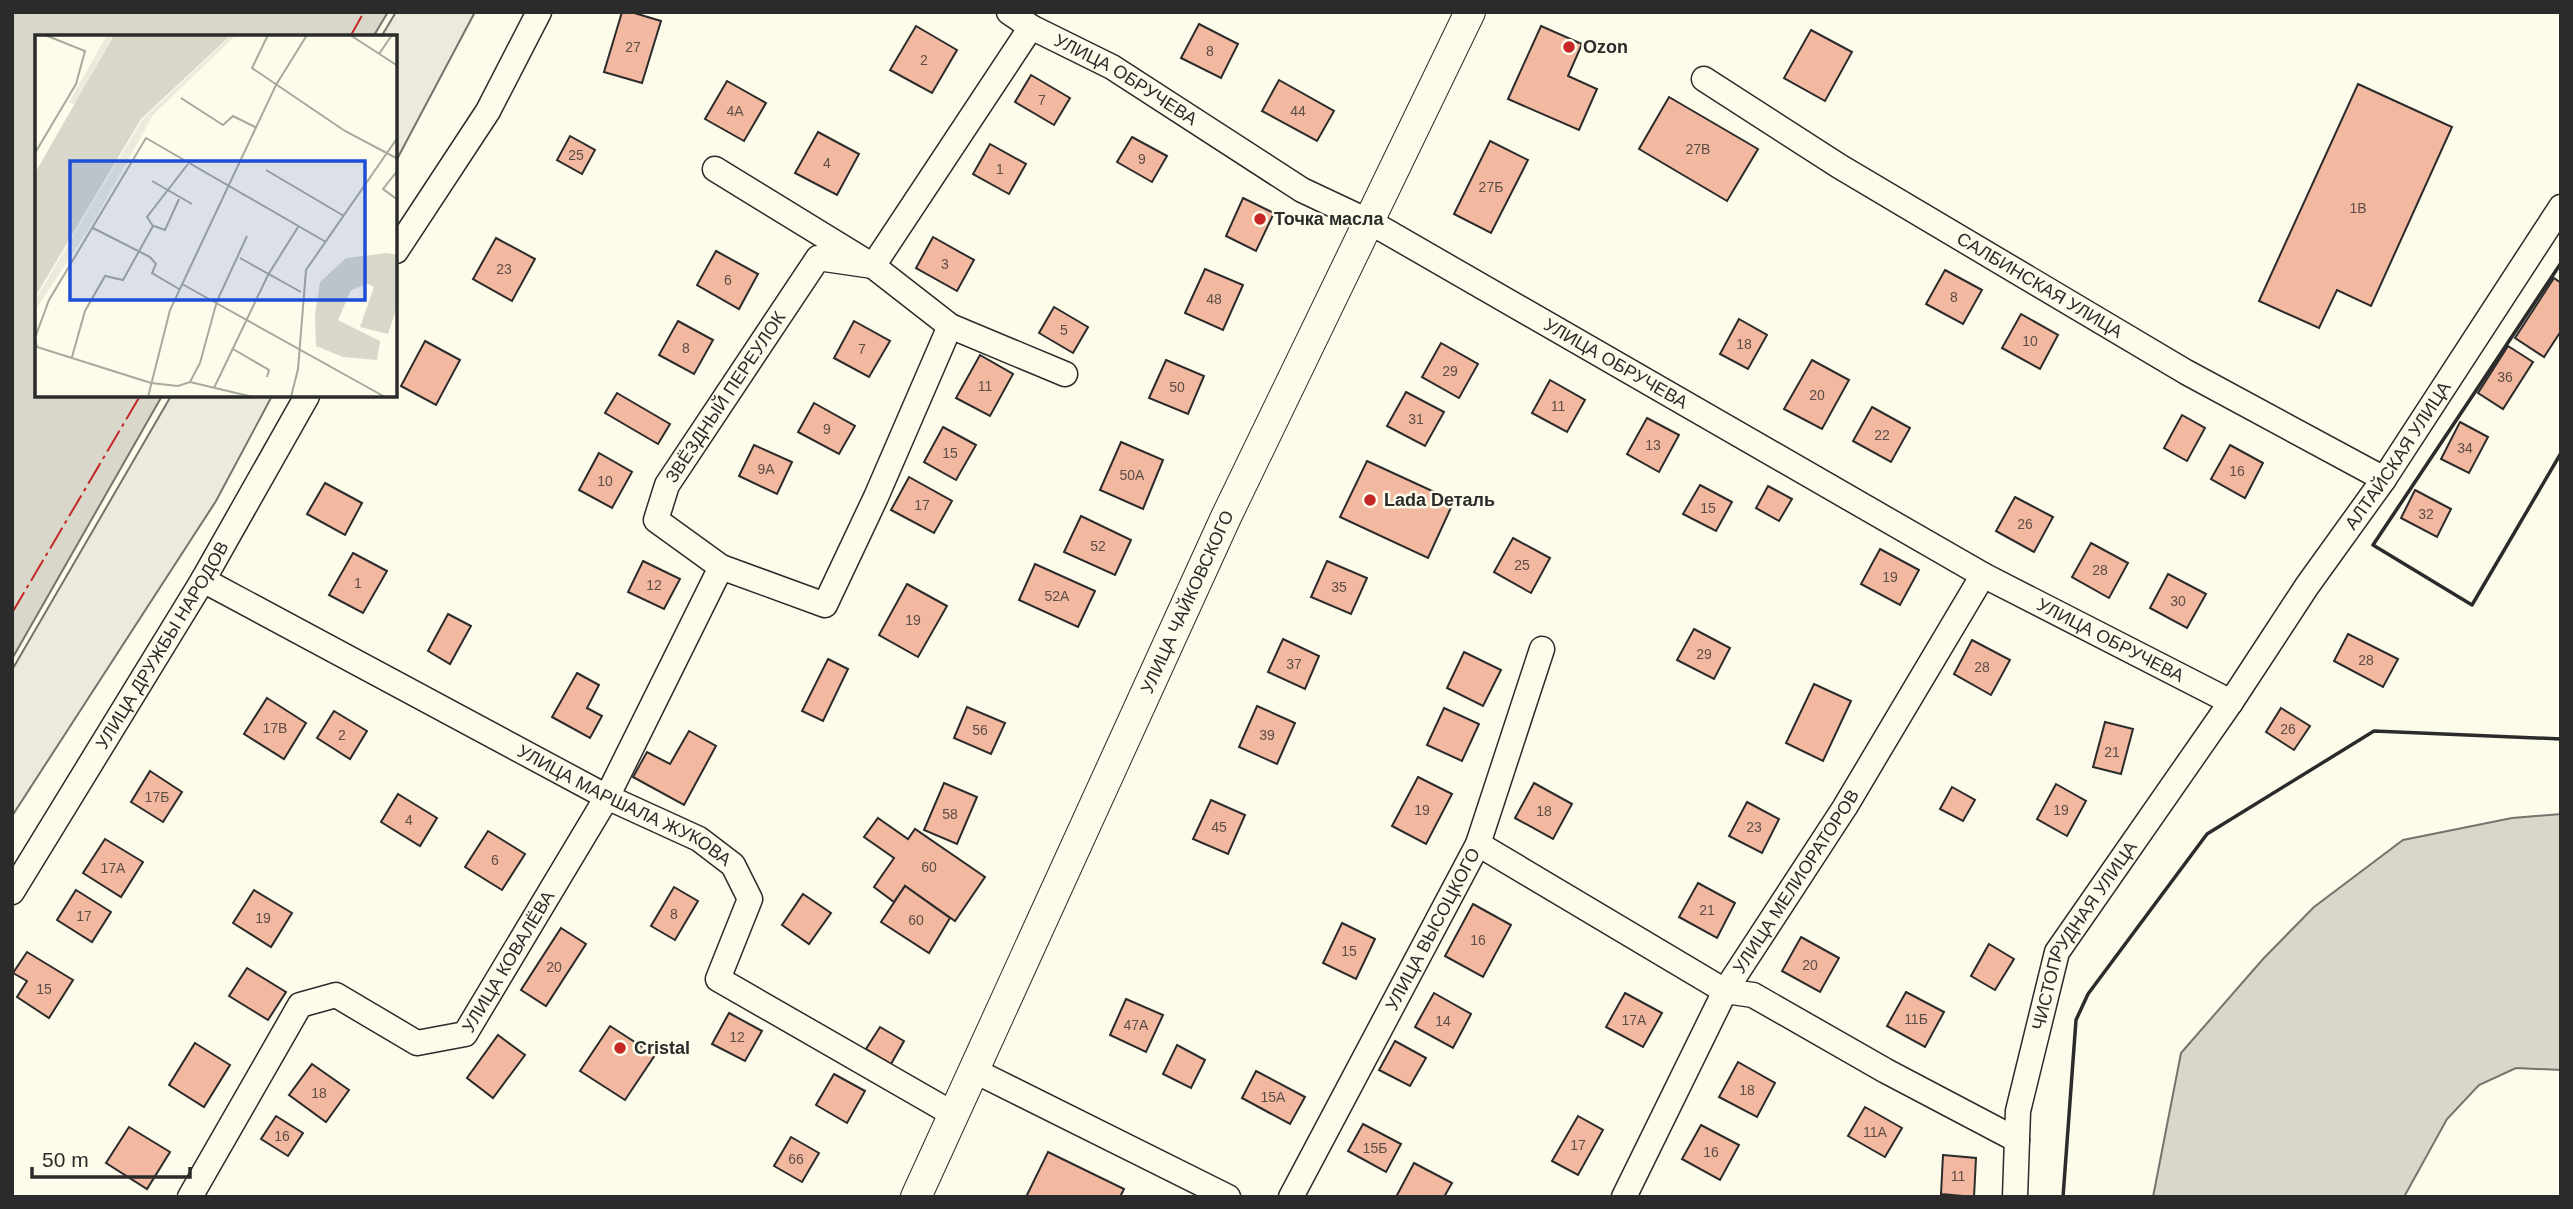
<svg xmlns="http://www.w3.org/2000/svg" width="2573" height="1209" font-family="Helvetica,sans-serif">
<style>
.green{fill:#ecebdb;stroke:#74746e;stroke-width:2}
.water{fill:#d8d7c9;stroke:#74746e;stroke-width:2}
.building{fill:#f2b8a0;stroke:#2b2b2b;stroke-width:2}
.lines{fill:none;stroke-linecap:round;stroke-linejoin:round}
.minor-casing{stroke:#2b2b2b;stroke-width:27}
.major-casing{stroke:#2b2b2b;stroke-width:32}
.minor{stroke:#fdfbea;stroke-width:24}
.major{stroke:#fdfbea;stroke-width:30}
.wall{stroke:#2b2b2b;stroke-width:3.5}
.power{stroke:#c62828;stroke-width:2;stroke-dasharray:24 5 3.5 5;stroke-linecap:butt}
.poi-dot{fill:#c62828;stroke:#fdfbea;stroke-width:2.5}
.labels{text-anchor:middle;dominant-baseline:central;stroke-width:5;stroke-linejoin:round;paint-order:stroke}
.number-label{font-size:14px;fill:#5d4e48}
.poi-label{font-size:18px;font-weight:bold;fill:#2b2b2b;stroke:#fdfbea;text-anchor:start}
.street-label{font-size:18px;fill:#2b2b2b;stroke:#fdfbea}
.inset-road{fill:none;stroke:#a9a89e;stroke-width:2}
.view{fill:#1d4ed8;fill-opacity:0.15;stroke:#1d4ed8;stroke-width:3.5}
.inset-edge{fill:none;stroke:#2b2b2b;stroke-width:3.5}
</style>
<rect width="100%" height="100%" fill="#fdfbea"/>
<g class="green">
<polygon points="396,12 475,12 396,161 396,37 381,37"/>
<polygon points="171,396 272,396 216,501 12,816 12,670"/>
</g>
<g class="water">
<polygon points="12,12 388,12 373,37 37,37 37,396 162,396 12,659"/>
<polygon points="2561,814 2561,1070 2516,1068 2479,1085 2447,1119 2404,1197 2153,1197 2181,1053 2263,959 2314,907 2403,840 2512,818"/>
</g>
<g class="building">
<polygon points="622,12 631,12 661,21 642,83 604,72"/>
<polygon points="1199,24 1238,44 1221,78 1181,58"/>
<polygon points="916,26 957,50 932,93 890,70"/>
<polygon points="1541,26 1582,44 1568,76 1597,89 1579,130 1508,99"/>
<polygon points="1811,30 1852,52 1825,101 1784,78"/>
<polygon points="1031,75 1070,98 1054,125 1015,102"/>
<polygon points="1279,80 1334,111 1317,141 1262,111"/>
<polygon points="727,81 766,103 744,141 705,119"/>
<polygon points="2358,84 2452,127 2371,306 2337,290 2319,328 2259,301"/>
<polygon points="1669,97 1758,149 1727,201 1639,149"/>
<polygon points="818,132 859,154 837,195 795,173"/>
<polygon points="570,136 595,150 582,174 557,160"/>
<polygon points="1132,137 1167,156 1152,182 1117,162"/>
<polygon points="1490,141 1528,160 1491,233 1454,214"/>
<polygon points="990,144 1026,164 1009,194 973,174"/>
<polygon points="1243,198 1274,213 1256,251 1226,236"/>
<polygon points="933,237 974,260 957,291 916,268"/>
<polygon points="496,238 535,259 512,301 473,279"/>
<polygon points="716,251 758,274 739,309 697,285"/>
<polygon points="1205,269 1243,285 1223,330 1185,313"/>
<polygon points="1945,270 1982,290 1963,324 1926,304"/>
<polygon points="2554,278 2561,283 2561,331 2544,357 2515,338"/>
<polygon points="1054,307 1088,327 1073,353 1039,333"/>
<polygon points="2021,314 2058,335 2040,369 2002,348"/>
<polygon points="1739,319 1767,335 1748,369 1720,354"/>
<polygon points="678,321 713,340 694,374 659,355"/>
<polygon points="854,321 890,341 869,377 834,358"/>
<polygon points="425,341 460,360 436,405 401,386"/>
<polygon points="1441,343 1478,364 1459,398 1422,377"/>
<polygon points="2508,346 2533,362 2503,409 2478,393"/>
<polygon points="980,355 1013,374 990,416 956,398"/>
<polygon points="1166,360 1204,376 1188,414 1149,398"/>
<polygon points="1812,360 1849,380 1822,429 1784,409"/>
<polygon points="1550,380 1585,400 1567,432 1532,413"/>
<polygon points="1406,392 1444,412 1425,446 1387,426"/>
<polygon points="617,393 670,424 658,444 605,413"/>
<polygon points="814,403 855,426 839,454 798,432"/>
<polygon points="1872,407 1910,428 1891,462 1853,441"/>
<polygon points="2182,415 2205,428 2187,461 2164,448"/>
<polygon points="1647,418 1679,435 1659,472 1627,454"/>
<polygon points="2460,422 2488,437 2469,473 2441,459"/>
<polygon points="943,427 976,445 956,480 924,462"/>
<polygon points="1121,442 1163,460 1143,509 1100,490"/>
<polygon points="754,445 792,462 777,494 739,476"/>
<polygon points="2230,445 2263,463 2245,498 2211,479"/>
<polygon points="599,453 632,472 612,508 579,490"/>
<polygon points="1367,461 1454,501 1428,558 1340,517"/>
<polygon points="909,477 952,501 934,533 891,510"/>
<polygon points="325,483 362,503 345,535 307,514"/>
<polygon points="1700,485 1732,502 1716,531 1683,514"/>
<polygon points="1768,486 1792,499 1779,521 1756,508"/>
<polygon points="2415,490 2451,509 2437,537 2401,518"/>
<polygon points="2015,497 2053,517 2034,552 1996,531"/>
<polygon points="1081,516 1131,540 1115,575 1064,552"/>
<polygon points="1513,538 1550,558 1531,593 1494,572"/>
<polygon points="2091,543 2128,563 2109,598 2072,577"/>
<polygon points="1880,549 1919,570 1900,605 1861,584"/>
<polygon points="353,553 387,571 363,613 329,595"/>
<polygon points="643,561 680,579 664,609 628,592"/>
<polygon points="1327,561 1367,578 1351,614 1311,597"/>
<polygon points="1035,564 1095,591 1078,627 1019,600"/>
<polygon points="2168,574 2206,594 2187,628 2150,608"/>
<polygon points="907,584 947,606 918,657 879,635"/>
<polygon points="448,614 471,626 450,664 428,651"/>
<polygon points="1694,629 1730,648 1714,679 1677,660"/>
<polygon points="2348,634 2398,659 2383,687 2334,661"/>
<polygon points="1283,639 1319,656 1305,689 1268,672"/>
<polygon points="1972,640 2010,660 1991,695 1954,674"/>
<polygon points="1464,652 1501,670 1483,706 1447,688"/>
<polygon points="828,659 848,669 823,721 802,711"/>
<polygon points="577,673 599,685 587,708 602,716 590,738 552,717"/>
<polygon points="1814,684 1851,701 1823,761 1786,743"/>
<polygon points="267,698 306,723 284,759 244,734"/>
<polygon points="1257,706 1295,723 1277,764 1239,747"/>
<polygon points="967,707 1005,723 991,754 954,738"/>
<polygon points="1444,708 1479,724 1462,761 1427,745"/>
<polygon points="2281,708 2310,726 2294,750 2266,732"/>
<polygon points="334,711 367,731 350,759 317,738"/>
<polygon points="2105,722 2133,729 2121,774 2093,767"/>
<polygon points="689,731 716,746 684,805 633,777 647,752 670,764"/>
<polygon points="150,771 182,792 163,822 131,802"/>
<polygon points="1418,777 1452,794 1426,844 1392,826"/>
<polygon points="944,783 977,797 957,844 924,830"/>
<polygon points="1534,783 1572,804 1553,839 1515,818"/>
<polygon points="2056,784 2086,801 2067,836 2037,819"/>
<polygon points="1952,787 1975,800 1963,821 1940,809"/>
<polygon points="398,794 437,818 420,846 381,822"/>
<polygon points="1211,800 1245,815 1228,854 1193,839"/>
<polygon points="1747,802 1779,819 1762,853 1729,836"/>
<polygon points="878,818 908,839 915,829 985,877 955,921 905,886 894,902 874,887 894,858 864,837"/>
<polygon points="488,831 525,854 502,890 465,867"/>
<polygon points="105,839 143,862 121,897 83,873"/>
<polygon points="1698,883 1735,903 1717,938 1679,917"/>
<polygon points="905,886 950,918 929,953 881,922"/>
<polygon points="674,887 698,901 675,940 651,926"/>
<polygon points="76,890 111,912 92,942 57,920"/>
<polygon points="254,890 292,913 271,947 233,923"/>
<polygon points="803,894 831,913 809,944 782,925"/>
<polygon points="1473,904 1511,925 1483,977 1445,956"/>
<polygon points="1342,923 1375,939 1356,979 1323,963"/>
<polygon points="561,928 586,944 546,1006 521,990"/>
<polygon points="1801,937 1839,958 1820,992 1782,971"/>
<polygon points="1989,944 2014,959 1995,990 1971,976"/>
<polygon points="27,952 73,980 49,1018 17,997 27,981 13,973"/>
<polygon points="247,968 286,992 268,1020 229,996"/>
<polygon points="1906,992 1944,1012 1925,1047 1887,1026"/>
<polygon points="1434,993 1471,1014 1453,1048 1415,1027"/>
<polygon points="1625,993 1662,1013 1643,1047 1606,1027"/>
<polygon points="1126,999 1163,1015 1146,1052 1110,1035"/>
<polygon points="729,1013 762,1031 745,1061 712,1044"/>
<polygon points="610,1026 655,1055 625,1100 580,1071"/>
<polygon points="880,1027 904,1041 891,1064 866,1049"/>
<polygon points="498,1035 525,1055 493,1098 467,1078"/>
<polygon points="1395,1041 1426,1058 1410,1086 1379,1070"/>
<polygon points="195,1043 230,1065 204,1107 169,1085"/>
<polygon points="1177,1045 1205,1060 1191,1088 1163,1074"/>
<polygon points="1738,1062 1775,1083 1757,1117 1719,1097"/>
<polygon points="312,1064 349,1090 326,1122 289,1095"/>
<polygon points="1256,1071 1305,1097 1290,1124 1242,1098"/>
<polygon points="834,1074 865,1091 847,1123 816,1105"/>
<polygon points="1865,1107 1902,1128 1885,1157 1848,1136"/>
<polygon points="276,1116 303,1133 288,1156 261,1139"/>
<polygon points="1578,1116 1603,1130 1578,1175 1552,1161"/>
<polygon points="1363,1124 1401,1144 1386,1172 1348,1151"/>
<polygon points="1701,1125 1739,1145 1720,1180 1682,1159"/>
<polygon points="129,1127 170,1152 147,1189 106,1163"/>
<polygon points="791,1137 819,1153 802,1182 774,1166"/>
<polygon points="1048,1152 1124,1189 1120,1197 1026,1197"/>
<polygon points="1943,1155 1976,1158 1974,1197 1941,1194"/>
<polygon points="1414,1163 1452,1183 1444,1197 1396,1197"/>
</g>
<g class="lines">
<defs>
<g id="minor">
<path id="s1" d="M1009,12L1031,27L1112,67L1302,190L1370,222L1983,575L2231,702"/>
<path id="s2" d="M1704,79L1839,166L2186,372L2384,479"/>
<polyline points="715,169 873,266 950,326 1065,374"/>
<polyline points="396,251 488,111 539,12"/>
<polyline points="721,567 825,605 876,497 950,326"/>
<path id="s3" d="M203,580L607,797L699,839L733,865L750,899L718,979L953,1114"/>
<polyline points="1478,844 1725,991 1753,995 1886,1071 2017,1140"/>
<path id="s4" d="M12,892L203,580L307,396"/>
<polyline points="973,1070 1228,1197"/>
<path id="s5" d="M190,1197L300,1005L336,995L417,1043L465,1034L607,797L721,567L656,520L667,485L818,258L873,266L1031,27"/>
<path id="s6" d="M1291,1197L1478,844L1542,649"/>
<path id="s7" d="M1624,1197L1725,991L1845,807L1983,575"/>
<path id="s8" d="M2015,1197L2018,1111L2057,952L2231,702L2307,586L2384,479L2561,207"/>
</g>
<g id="major">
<path id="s9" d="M916,1197L1226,517L1470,12"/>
</g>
</defs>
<use href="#minor" class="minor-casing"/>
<use href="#major" class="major-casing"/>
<use href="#minor" class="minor"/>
<use href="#major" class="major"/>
<g class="wall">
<polyline points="2561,263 2373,545 2472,605 2561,453"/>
<polyline points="2063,1197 2076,1020 2088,994 2207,834 2374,731 2561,739"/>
</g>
<g class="power">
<polyline points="350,37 364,12"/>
<polyline points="12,613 140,396"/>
</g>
</g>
<g class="poi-dot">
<circle cx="1569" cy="47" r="7"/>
<circle cx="1260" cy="219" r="7"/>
<circle cx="1370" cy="500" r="7"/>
<circle cx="620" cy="1048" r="7"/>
</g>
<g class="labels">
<g class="number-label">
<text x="633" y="47">27</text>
<text x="1210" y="51">8</text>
<text x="924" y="60">2</text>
<text x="1042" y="100">7</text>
<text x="735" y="111">4А</text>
<text x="1298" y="111">44</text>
<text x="1698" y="149">27В</text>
<text x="576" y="155">25</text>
<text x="1142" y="159">9</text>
<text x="827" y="163">4</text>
<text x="1000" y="169">1</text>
<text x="1491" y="187">27Б</text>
<text x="2358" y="208">1В</text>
<text x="945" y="264">3</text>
<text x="504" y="269">23</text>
<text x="728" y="280">6</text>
<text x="1954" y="297">8</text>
<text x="1214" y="299">48</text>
<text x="1064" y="330">5</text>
<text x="2030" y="341">10</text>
<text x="1744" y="344">18</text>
<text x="686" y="348">8</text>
<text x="862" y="349">7</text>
<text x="1450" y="371">29</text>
<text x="2505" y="377">36</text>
<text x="985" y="386">11</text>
<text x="1177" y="387">50</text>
<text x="1817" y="395">20</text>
<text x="1558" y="406">11</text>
<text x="1416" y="419">31</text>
<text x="827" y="429">9</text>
<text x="1882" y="435">22</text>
<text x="1653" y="445">13</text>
<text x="2465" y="448">34</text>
<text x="950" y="453">15</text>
<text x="766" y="469">9А</text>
<text x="2237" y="471">16</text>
<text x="1132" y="475">50А</text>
<text x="605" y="481">10</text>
<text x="922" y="505">17</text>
<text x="1708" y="508">15</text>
<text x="2426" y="514">32</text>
<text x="2025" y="524">26</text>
<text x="1098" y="546">52</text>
<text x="1522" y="565">25</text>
<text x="2100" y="570">28</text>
<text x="1890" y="577">19</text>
<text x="358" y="583">1</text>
<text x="654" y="585">12</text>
<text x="1339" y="587">35</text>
<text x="1057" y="596">52А</text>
<text x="2178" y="601">30</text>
<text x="913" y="620">19</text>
<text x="1704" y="654">29</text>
<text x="2366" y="660">28</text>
<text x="1294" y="664">37</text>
<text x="1982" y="667">28</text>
<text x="275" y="728">17В</text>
<text x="2288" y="729">26</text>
<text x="980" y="730">56</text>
<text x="342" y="735">2</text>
<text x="1267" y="735">39</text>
<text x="2112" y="752">21</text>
<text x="157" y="797">17Б</text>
<text x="1422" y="810">19</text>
<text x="2061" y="810">19</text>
<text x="1544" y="811">18</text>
<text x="950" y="814">58</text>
<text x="409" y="820">4</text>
<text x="1219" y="827">45</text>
<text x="1754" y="827">23</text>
<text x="495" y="860">6</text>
<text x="929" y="867">60</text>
<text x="113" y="868">17А</text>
<text x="1707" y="910">21</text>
<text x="674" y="914">8</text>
<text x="84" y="916">17</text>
<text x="263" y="918">19</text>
<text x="916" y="920">60</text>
<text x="1478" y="940">16</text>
<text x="1349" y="951">15</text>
<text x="1810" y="965">20</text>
<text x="554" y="967">20</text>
<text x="44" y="989">15</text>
<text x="1916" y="1019">11Б</text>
<text x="1634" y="1020">17А</text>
<text x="1443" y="1021">14</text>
<text x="1136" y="1025">47А</text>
<text x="737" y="1037">12</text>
<text x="1747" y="1090">18</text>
<text x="319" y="1093">18</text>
<text x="1273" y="1097">15А</text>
<text x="1875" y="1132">11А</text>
<text x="282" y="1136">16</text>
<text x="1578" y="1145">17</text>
<text x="1375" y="1148">15Б</text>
<text x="1711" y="1152">16</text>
<text x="796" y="1159">66</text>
<text x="1958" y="1176">11</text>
</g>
<g class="poi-label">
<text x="1583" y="47">Ozon</text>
<text x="1274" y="219">Точка масла</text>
<text x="1384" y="500">Lada Dеталь</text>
<text x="634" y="1048">Cristal</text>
</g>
<g class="street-label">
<text stroke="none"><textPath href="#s1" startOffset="135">УЛИЦА ОБРУЧЕВА</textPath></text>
<text stroke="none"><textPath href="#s2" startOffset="394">САЛБИНСКАЯ УЛИЦА</textPath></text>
<text stroke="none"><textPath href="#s1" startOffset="702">УЛИЦА ОБРУЧЕВА</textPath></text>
<text stroke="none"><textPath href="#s5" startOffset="1157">ЗВЁЗДНЫЙ ПЕРЕУЛОК</textPath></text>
<text stroke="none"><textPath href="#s8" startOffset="852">АЛТАЙСКАЯ УЛИЦА</textPath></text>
<text stroke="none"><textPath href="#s9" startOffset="654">УЛИЦА ЧАЙКОВСКОГО</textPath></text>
<text stroke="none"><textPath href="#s1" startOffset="1269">УЛИЦА ОБРУЧЕВА</textPath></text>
<text stroke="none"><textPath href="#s4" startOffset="289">УЛИЦА ДРУЖБЫ НАРОДОВ</textPath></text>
<text stroke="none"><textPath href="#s3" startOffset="478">УЛИЦА МАРШАЛА ЖУКОВА</textPath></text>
<text stroke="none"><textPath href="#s7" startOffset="360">УЛИЦА МЕЛИОРАТОРОВ</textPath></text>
<text stroke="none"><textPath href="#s6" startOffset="303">УЛИЦА ВЫСОЦКОГО</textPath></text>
<text stroke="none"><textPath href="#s8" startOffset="276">ЧИСТОПРУДНАЯ УЛИЦА</textPath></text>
<text stroke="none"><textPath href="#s5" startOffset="486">УЛИЦА КОВАЛЁВА</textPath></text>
</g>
</g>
<g transform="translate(35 35)">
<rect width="362" height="362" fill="#fdfbea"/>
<path d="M72,0H78L40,70L34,67ZM197,0H201L118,80L60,184L0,276V265L107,85Z" fill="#ecebdb"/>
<path d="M79,0H196L106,84L0,262V138ZM352,218L363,220L362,272L353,299L325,292L339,252L333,249L316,255L303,285L345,306L342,325L308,322L281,311L280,280L285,247L311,223Z" fill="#d8d7c9"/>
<path class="inset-road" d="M233,0L217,33L310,96L363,124M315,0L363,31M344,19L357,0M146,63L188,90L198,81L220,92M0,118L41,49L50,16L10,0M231,135L309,181M363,135L348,154L363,165M117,146L157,169M119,191L130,195L144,164M58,193L115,222L121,229L117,238L144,254M205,223L266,257M147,249L350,362M198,314L234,335L232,342M37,322L50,276L70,241L88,245L118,191L112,182L153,129M155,347L165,328L182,266L212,201M179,353L233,240L263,192M113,362L135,275L241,50L272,0M218,362L155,347L143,351L116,348L2,312L0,303L14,265L111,103L291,207M256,362L263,334L271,235L363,102"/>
<path class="view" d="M35,126H330V265H35Z"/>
<rect width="362" height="362" class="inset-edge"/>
</g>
<rect width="2573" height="1209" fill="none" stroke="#2b2b2b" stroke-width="28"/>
<path d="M32 1167v10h158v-10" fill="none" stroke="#2b2b2b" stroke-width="3.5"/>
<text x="42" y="1167" font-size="21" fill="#2b2b2b" stroke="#fdfbea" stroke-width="5" paint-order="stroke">50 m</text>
</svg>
